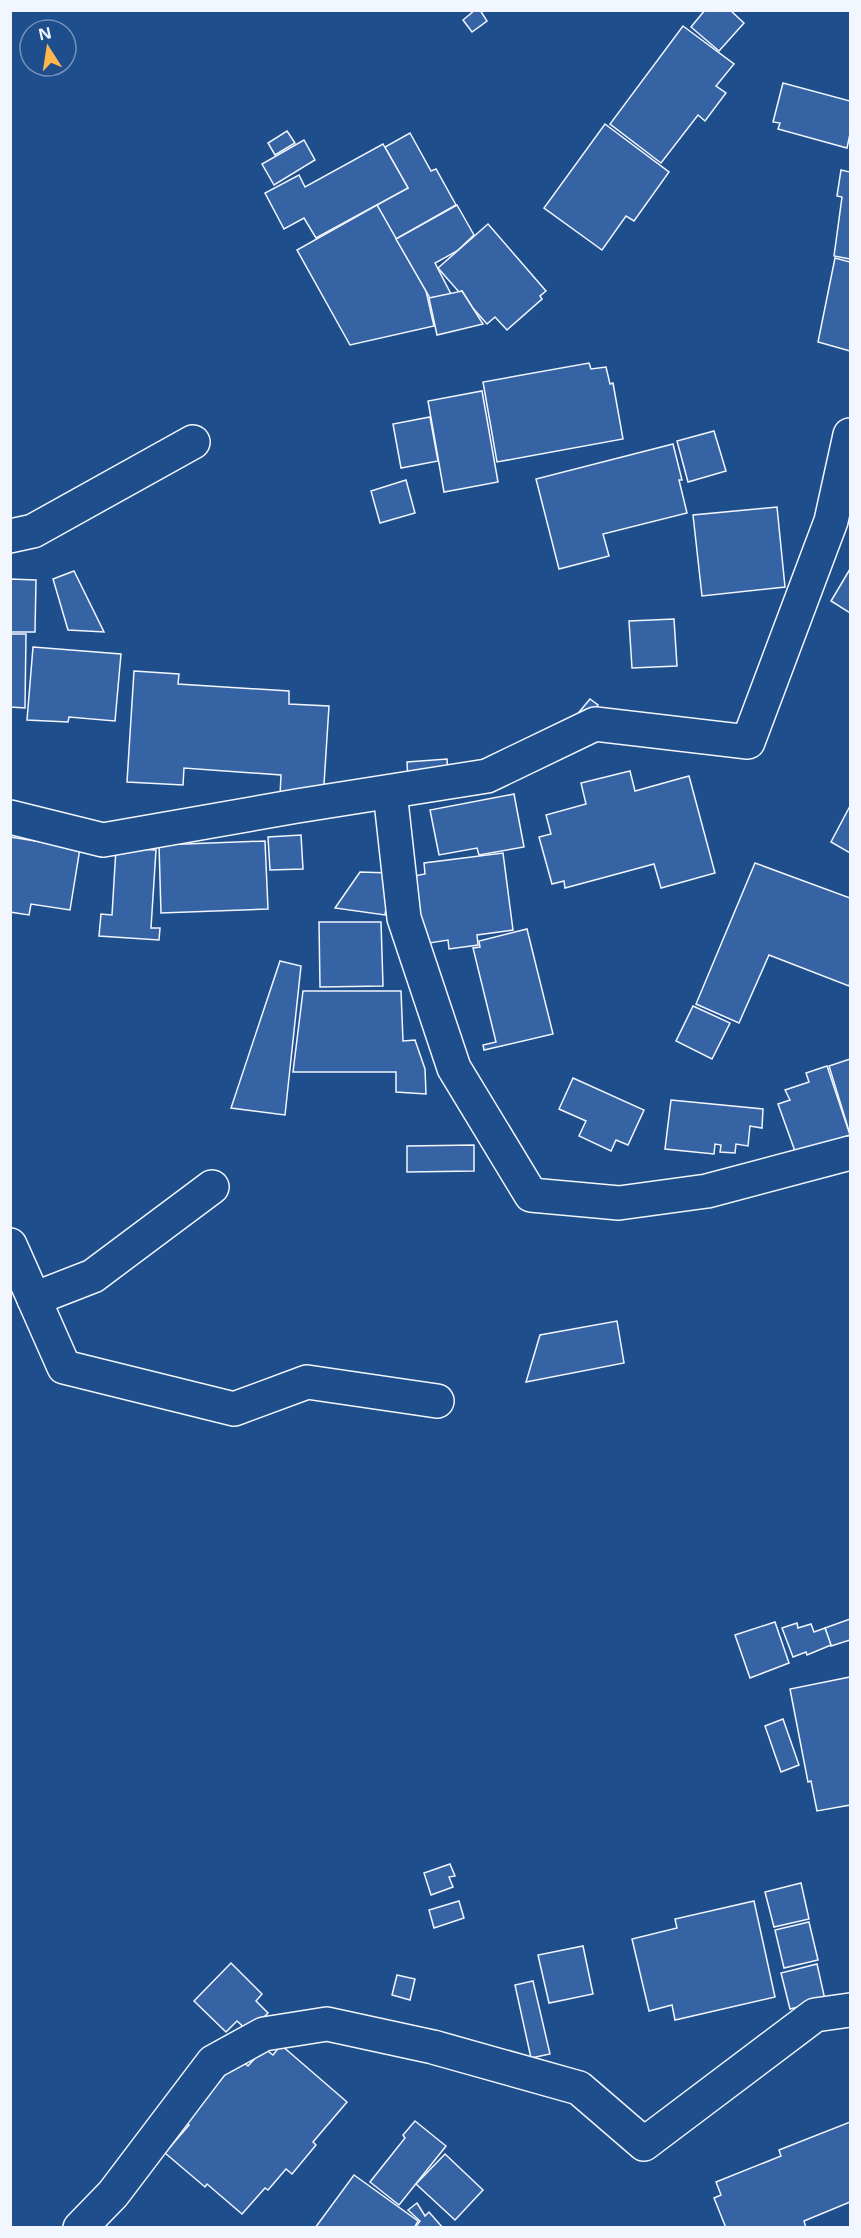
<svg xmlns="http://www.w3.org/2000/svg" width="861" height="2238" font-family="'Open Sans',sans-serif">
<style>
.building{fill:#3563a3;stroke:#f2f6ff;stroke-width:1.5}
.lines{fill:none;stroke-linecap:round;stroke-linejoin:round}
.minor-casing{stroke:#f2f6ff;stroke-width:36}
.minor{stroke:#1f4e8c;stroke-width:33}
</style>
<rect width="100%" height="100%" fill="#1f4e8c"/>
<g class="building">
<polygon points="475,10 480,10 487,21 472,32 463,20"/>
<polygon points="705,10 730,10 744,23 719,51 691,27"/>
<polygon points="683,26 734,64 716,86 726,93 705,121 698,115 661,163 610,124"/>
<polygon points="783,83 850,101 850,134 847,148 778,129 780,123 773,122"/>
<polygon points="605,124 669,172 634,221 626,216 602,250 544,208"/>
<polygon points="287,131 295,143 275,155 268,143"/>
<polygon points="410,133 431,171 436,169 456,205 396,239 377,205 408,188 385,147"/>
<polygon points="304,140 315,160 274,185 262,164"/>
<polygon points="383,144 408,188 316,238 304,218 284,229 265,193 299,175 305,187"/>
<polygon points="841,170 850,172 850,259 834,256 842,197 837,196"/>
<polygon points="377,205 426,291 434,326 350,345 297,250"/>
<polygon points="457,205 474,235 457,251 435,263 451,294 430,298 396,239"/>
<polygon points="488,224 546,291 540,296 542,299 507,330 495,317 487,324 472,307 462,291 459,292 438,268"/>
<polygon points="835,258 850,262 850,351 818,342"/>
<polygon points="462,291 483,324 437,335 429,298"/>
<polygon points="589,363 591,369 606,367 610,384 613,383 623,439 497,462 483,382"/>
<polygon points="482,391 498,482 444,492 428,401"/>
<polygon points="430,417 438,461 401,468 393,424"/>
<polygon points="714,431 726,471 688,482 677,441"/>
<polygon points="673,444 682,480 679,480 687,513 603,534 609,556 559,569 536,479"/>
<polygon points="406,480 415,513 380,523 371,491"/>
<polygon points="777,507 785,587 702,596 693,515"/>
<polygon points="850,569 850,613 831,601"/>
<polygon points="74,571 104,632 68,630 53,579"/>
<polygon points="10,579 36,580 35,632 10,632"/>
<polygon points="674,619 677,666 632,668 629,621"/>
<polygon points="10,634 26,634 25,708 10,707"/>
<polygon points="33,647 121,654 115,721 69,717 68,722 27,720"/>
<polygon points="134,671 179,674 178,684 289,691 289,704 329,706 323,800 280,796 281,775 184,768 183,785 127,782"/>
<polygon points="590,699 598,705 584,724 575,717"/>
<polygon points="447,759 448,773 408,780 407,762"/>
<polygon points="630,771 635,791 689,776 715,873 661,888 654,864 565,888 564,881 552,884 539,837 551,834 546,815 586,804 581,783"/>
<polygon points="514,794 524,847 479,855 477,848 439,855 430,810"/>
<polygon points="850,806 850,853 831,842"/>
<polygon points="301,835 303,869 270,870 268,837"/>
<polygon points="10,837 80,848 70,910 31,904 29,915 10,912"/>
<polygon points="265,841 268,909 161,913 159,845"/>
<polygon points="116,848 156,850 151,928 160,928 159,940 99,936 101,914 112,915"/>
<polygon points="503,853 513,930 477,935 478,945 449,949 448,940 423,944 414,876 425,874 424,863"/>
<polygon points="755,863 850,898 850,982 849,986 769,955 739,1023 696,1004"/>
<polygon points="360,872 391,873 385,915 335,908"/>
<polygon points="319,922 381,922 383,986 320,987"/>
<polygon points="527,929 553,1034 484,1050 483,1045 496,1042 473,948 480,947 479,941"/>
<polygon points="280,961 301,966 285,1115 231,1108"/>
<polygon points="303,991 401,991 403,1041 415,1040 425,1069 426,1094 396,1092 396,1072 293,1072"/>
<polygon points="693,1006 730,1023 712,1059 676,1041"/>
<polygon points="850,1059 850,1130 849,1131 829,1066"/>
<polygon points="827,1066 850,1135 796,1154 778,1104 790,1100 785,1090 809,1082 806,1073"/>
<polygon points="573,1078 644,1110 628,1145 616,1140 611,1151 579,1136 586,1121 559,1109"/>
<polygon points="671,1100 763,1109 762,1128 750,1126 748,1146 736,1144 735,1153 720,1152 721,1145 715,1144 714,1154 665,1149"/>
<polygon points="474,1145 474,1171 407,1172 407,1146"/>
<polygon points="617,1321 624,1363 526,1382 540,1335"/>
<polygon points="850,1619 850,1640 831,1646 825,1628"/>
<polygon points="775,1622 789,1663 750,1678 735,1635"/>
<polygon points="797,1623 798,1628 811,1624 814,1632 825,1628 831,1645 807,1655 806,1652 793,1657 782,1628"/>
<polygon points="850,1677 850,1805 817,1811 811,1781 808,1782 790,1689"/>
<polygon points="783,1719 799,1765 781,1772 765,1726"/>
<polygon points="450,1864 455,1876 449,1877 453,1887 431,1895 424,1873"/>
<polygon points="801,1883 809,1919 774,1927 765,1892"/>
<polygon points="459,1901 464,1918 434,1928 429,1910"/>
<polygon points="754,1901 775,1997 675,2020 672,2005 649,2011 632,1939 677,1928 675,1919"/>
<polygon points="809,1922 818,1960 784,1968 775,1930"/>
<polygon points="583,1946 593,1994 549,2003 538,1955"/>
<polygon points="231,1963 262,1994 256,2001 268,2013 249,2032 237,2021 226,2032 194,2001"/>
<polygon points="817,1964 825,2000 790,2009 781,1973"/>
<polygon points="397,1975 415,1979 410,2000 392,1995"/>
<polygon points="533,1981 550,2054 531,2058 515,1985"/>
<polygon points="281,2045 347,2102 313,2142 316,2145 292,2174 286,2169 268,2190 265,2188 242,2214 207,2184 205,2187 165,2153 189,2125 185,2122 239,2058 248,2066 264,2048 273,2055"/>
<polygon points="415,2121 446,2146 399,2205 370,2182 405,2138 403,2135"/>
<polygon points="850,2122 850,2202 804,2221 806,2228 726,2228 714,2198 721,2195 716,2182 781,2156 779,2150"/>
<polygon points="445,2154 483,2190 455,2220 416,2184"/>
<polygon points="354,2175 418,2221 414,2228 315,2228"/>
<polygon points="417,2203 425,2216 429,2212 443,2228 415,2228 420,2221 408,2210"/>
</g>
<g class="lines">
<defs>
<g id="minor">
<polyline points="10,536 33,531 193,442"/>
<polyline points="390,792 404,918 454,1068 531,1195 619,1203 707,1191 850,1153"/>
<polyline points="10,817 103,840 297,806 487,776 595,724 748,742 831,521 850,435"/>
<polyline points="10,1245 34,1299 93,1276 212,1187"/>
<polyline points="34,1299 64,1367 234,1409 307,1382 437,1401"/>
<polyline points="80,2228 113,2194 213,2062 264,2034 327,2024 433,2047 579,2088 644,2144 815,2015 850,2010"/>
</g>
</defs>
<use href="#minor" class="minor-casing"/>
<use href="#minor" class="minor"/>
</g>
<rect width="861" height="2238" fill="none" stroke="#f2f6ff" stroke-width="24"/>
<g transform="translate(48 48) rotate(348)"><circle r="28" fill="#1f4e8c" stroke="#7391ba" stroke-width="1.5"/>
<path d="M0-4.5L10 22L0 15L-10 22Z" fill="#ffb74d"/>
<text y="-9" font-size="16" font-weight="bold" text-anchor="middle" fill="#f2f6ff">N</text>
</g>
</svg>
